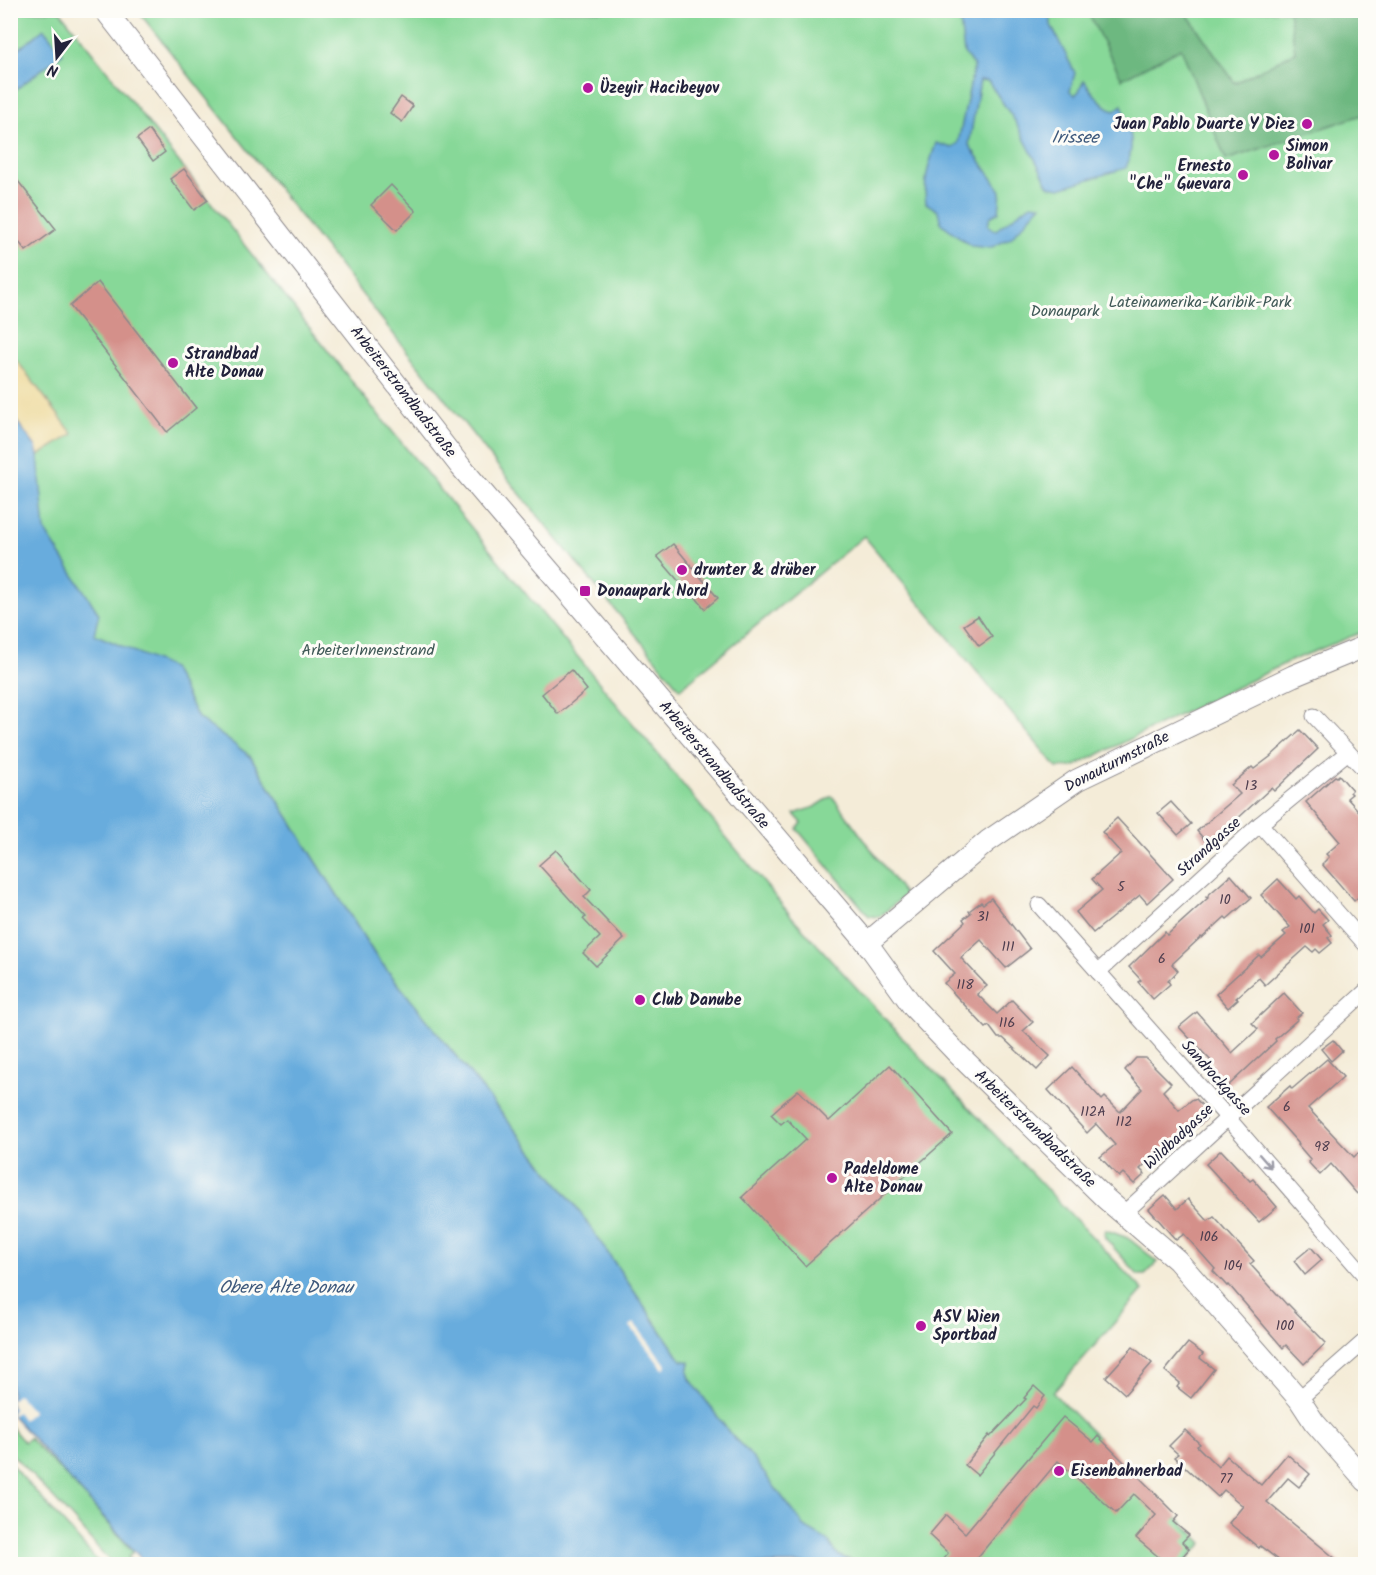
<svg xmlns="http://www.w3.org/2000/svg" width="1376" height="1575" font-family="Kalam,sans-serif">
<style>
.green{fill:#87d898;stroke:#547d6a;stroke-width:1.5}
.forest{fill:#6db880;stroke:#486d5e;stroke-width:1.5}
.sand{fill:#eeda9e;stroke:#887e6c;stroke-width:1.5}
.water{fill:#68acdd;stroke:#45678c;stroke-width:1.5}
.pier{fill:#f4ecd8}
.building{fill:#d4908a}
.lines{fill:none;stroke-linecap:round;stroke-linejoin:round}
.street-casing{stroke:#8b878a;stroke-width:17}
.secondary-casing{stroke:#8b878a;stroke-width:23}
.street{stroke:#fff;stroke-width:15}
.secondary{stroke:#fff;stroke-width:21}
.oneway{stroke:#9c9ca7}
.poi-dot{fill:#b5179e;stroke:#fdfcf7;stroke-width:2}
.labels{text-anchor:middle;dominant-baseline:central;stroke-width:6;stroke-linejoin:round;paint-order:stroke}
.number-label{font-size:14px;fill:#4e3e4f}
.poi-label{font-size:16px;font-weight:bold;fill:#22223b;stroke:#fdfcf7;text-anchor:start}
.park-label{font-size:16px;fill:#405957;stroke:#fdfcf7}
.street-label{font-size:16px;fill:#22223b;stroke:#fdfcf7}
.water-label{font-size:18px;font-style:italic;fill:#3e597c;stroke:#fdfcf7}
</style>
<rect width="100%" height="100%" fill="#fdfcf7"/>
<filter id="ink" filterUnits="userSpaceOnUse"><feTurbulence type="fractalNoise" baseFrequency=".0167" numOctaves="2"/><feDisplacementMap in="SourceGraphic" scale="12" xChannelSelector="R" yChannelSelector="G"/><feConvolveMatrix kernelMatrix="1 2 1 2 8 2 1 2 1" color-interpolation-filters="sRGB"/></filter>
<filter id="wash" filterUnits="userSpaceOnUse"><feTurbulence type="fractalNoise" baseFrequency=".008" numOctaves="4" result="noise"/><feDisplacementMap in="SourceGraphic" scale="24" xChannelSelector="R" yChannelSelector="G"/><feGaussianBlur stdDeviation="1.35" result="paint"/><feColorMatrix in="noise" values="0 0 0 0 0 0 0 0 0 0 0 0 0 0 0 0 0 1.4 0 .05"/><feComposite in="paint" operator="in"/></filter>
<g filter="url(#wash)">
<rect width="100%" height="100%" fill="#f4ecd8"/>
<g class="green">
<polygon points="10,11 60,11 368,402 792,917 909,1045 1143,1290 1053,1393 1203,1543 1184,1564 855,1564 852,1560 839,1556 827,1540 806,1529 747,1451 731,1435 690,1379 688,1372 690,1362 681,1360 575,1205 375,955 250,756 198,718 172,668 11,779"/>
<polygon points="138,11 1365,11 1365,631 1288,662 1073,767 1057,768 864,536 680,689 512,484"/>
<polygon points="832,796 905,895 879,917 869,916 797,829 802,823 794,814 815,807"/>
<polygon points="1106,1230 1128,1238 1158,1262 1145,1275 1138,1275 1105,1238 1104,1233"/>
<polygon points="11,1427 24,1442 29,1438 82,1493 133,1552 128,1557 134,1564 112,1564 74,1520 11,1453"/>
<polygon points="11,1464 100,1564 11,1564"/>
</g>
<polygon class="forest" points="1087,11 1185,11 1235,83 1295,52 1289,11 1365,11 1365,114 1226,160 1181,48 1122,79"/>
<polygon class="sand" points="11,353 73,434 38,456 36,447 11,414"/>
<g class="water">
<path d="M953,11H1050L1051,25L1075,73L1070,91L1075,95L1079,91L1084,80C1092,93 1101,104 1114,111L1122,105C1130,130 1136,143 1126,168L1060,188L1049,186L1015,121L988,81L980,80L969,145L1001,191L999,212L990,217L988,225L992,229L996,230L1031,204L1041,205L1011,238L990,248L971,246L941,223L938,211L926,203C923,181 929,164 936,143L952,148L958,143L974,66L964,53L960,20Z"/>
<polygon points="44,29 63,53 14,91 11,87 11,55"/>
<polygon points="11,414 36,447 38,456 45,531 99,614 94,634 172,668 198,718 250,756 375,955 575,1205 681,1360 690,1362 688,1372 690,1379 731,1435 747,1451 806,1528 827,1540 839,1556 852,1561 855,1564 146,1564 11,1414"/>
</g>
<g class="pier">
<polygon points="634,1323 667,1366 663,1369 630,1326"/>
<polygon points="18,1394 33,1411 23,1420 17,1412 12,1416 11,1414 14,1409 11,1405 11,1400"/>
</g>
<g id="blocks">
<g class="building">
<polygon points="401,97 413,106 402,122 390,113"/>
<polygon points="149,130 165,152 153,161 137,139"/>
<polygon points="184,169 208,200 194,210 170,179"/>
<polygon points="10,171 56,229 26,251 10,231"/>
<polygon points="391,185 416,211 397,230 371,205"/>
<polygon points="98,282 196,408 167,432 70,306"/>
<polygon points="673,544 718,598 705,609 690,590 688,592 657,556"/>
<polygon points="978,616 992,637 979,646 964,625"/>
<polygon points="571,670 587,690 558,714 542,694"/>
<polygon points="1300,730 1318,749 1274,791 1271,788 1209,845 1197,831 1240,794 1231,785 1252,767 1254,769 1270,757"/>
<polygon points="1339,775 1352,790 1350,792 1352,794 1347,798 1365,818 1365,891 1354,901 1322,864 1329,857 1326,854 1340,842 1306,802 1335,776 1337,777"/>
<polygon points="1171,802 1191,824 1178,835 1158,813"/>
<polygon points="1117,818 1173,879 1147,903 1140,895 1093,933 1076,912 1102,890 1092,879 1121,853 1102,832"/>
<polygon points="556,850 591,890 584,897 624,939 596,966 583,953 600,937 583,919 586,917 539,865"/>
<polygon points="1231,875 1251,898 1227,919 1225,917 1202,938 1201,937 1172,964 1178,971 1168,981 1170,984 1153,999 1138,982 1141,980 1129,967 1165,932 1167,935 1208,898 1206,897"/>
<polygon points="1278,879 1296,899 1299,896 1314,913 1318,909 1328,920 1323,924 1332,935 1328,938 1332,943 1320,953 1316,949 1313,952 1307,947 1265,985 1259,978 1236,998 1238,999 1228,1008 1216,994 1259,955 1261,957 1286,935 1283,932 1290,927 1261,895"/>
<polygon points="991,898 1030,949 1006,968 981,940 961,958 987,986 977,994 997,1014 1012,1000 1033,1022 1023,1031 1050,1056 1037,1070 1003,1038 998,1038 989,1026 986,1028 944,983 955,974 934,951 965,922 963,919 971,913 969,911 981,902 983,904"/>
<polygon points="1284,993 1302,1013 1296,1018 1298,1019 1275,1039 1276,1041 1228,1086 1210,1066 1213,1063 1179,1027 1197,1012 1232,1053 1258,1029 1252,1023"/>
<polygon points="1333,1040 1342,1051 1331,1061 1321,1049"/>
<polygon points="1136,1058 1146,1058 1171,1083 1163,1091 1179,1110 1193,1099 1194,1100 1196,1099 1207,1111 1206,1119 1164,1156 1159,1151 1140,1169 1145,1174 1134,1184 1123,1173 1119,1177 1100,1157 1115,1145 1096,1124 1087,1133 1048,1090 1072,1067 1102,1100 1105,1097 1120,1112 1142,1089 1125,1070"/>
<polygon points="1327,1059 1343,1077 1308,1108 1354,1157 1358,1153 1365,1161 1365,1186 1357,1194 1331,1164 1320,1175 1308,1162 1311,1160 1298,1145 1299,1144 1266,1107 1290,1086 1292,1089"/>
<polygon points="890,1065 952,1134 805,1266 742,1197 806,1139 787,1119 781,1124 771,1114 798,1090 829,1121"/>
<polygon points="1221,1150 1250,1181 1253,1179 1277,1207 1259,1222 1206,1164"/>
<polygon points="1165,1195 1177,1209 1188,1199 1208,1221 1214,1217 1254,1261 1250,1264 1287,1305 1288,1304 1326,1343 1304,1364 1286,1345 1283,1348 1229,1285 1227,1286 1213,1271 1215,1269 1184,1234 1176,1240 1149,1209"/>
<polygon points="1311,1247 1322,1260 1305,1275 1294,1261"/>
<polygon points="1188,1343 1203,1354 1200,1358 1214,1369 1191,1398 1177,1387 1180,1383 1165,1371"/>
<polygon points="1133,1347 1152,1363 1125,1394 1106,1377"/>
<polygon points="1034,1386 1045,1396 1036,1408 1033,1406 977,1475 965,1465 989,1435 990,1437 1026,1399 1024,1398"/>
<polygon points="1063,1417 1093,1442 1098,1436 1178,1516 1173,1522 1189,1535 1182,1542 1189,1549 1176,1564 1167,1564 1136,1538 1156,1515 1134,1494 1116,1513 1058,1461 972,1564 950,1564 943,1559 948,1553 929,1535 946,1515 965,1533 966,1532"/>
<polygon points="1185,1430 1200,1444 1197,1446 1218,1467 1227,1456 1261,1485 1287,1454 1310,1474 1299,1487 1288,1478 1267,1502 1342,1564 1284,1564 1260,1546 1259,1548 1229,1523 1243,1506 1224,1490 1218,1497 1174,1457 1178,1454 1169,1446"/>
</g>
</g>
</g>
<g filter="url(#ink)">
<use href="#blocks" fill-opacity="0" stroke="#8b878a" stroke-width="1.5"/>
<g class="lines">
<defs>
<g id="street">
<polyline points="1314,716 1366,771"/>
<polyline points="1260,824 1366,945"/>
<polyline points="1039,905 1227,1117 1366,1277"/>
<polyline points="1098,972 1260,824 1348,752"/>
<polyline points="1123,1214 1366,991"/>
<polyline points="1299,1399 1366,1340"/>
</g>
<g id="secondary">
<polyline points="105,10 461,467 867,943 914,1008 959,1055 1106,1199 1177,1260 1299,1399 1314,1422 1366,1481"/>
<polyline points="867,943 988,841 1077,780 1293,676 1366,646"/>
</g>
</defs>
<use href="#street" class="street-casing"/>
<use href="#secondary" class="secondary-casing"/>
<use href="#street" class="street"/>
<use href="#secondary" class="secondary"/>
</g>
<defs><path id="oneway-shaft" d="M-6 0H5M1.5-3L5.5 0L1.5 3" fill="none" stroke-width="1.6" stroke-linecap="round" stroke-linejoin="round" transform="scale(1.5)"/></defs>
<use class="oneway" href="#oneway-shaft" transform="translate(1265 1161) rotate(49)"/>
</g>
<g class="poi-dot">
<circle cx="588" cy="88" r="6"/>
<circle cx="1307" cy="124" r="6"/>
<circle cx="1274" cy="155" r="6"/>
<circle cx="1243" cy="175" r="6"/>
<circle cx="173" cy="363" r="6"/>
<circle cx="682" cy="570" r="6"/>
<rect x="579" y="585" width="12" height="12" rx="3"/>
<circle cx="640" cy="1000" r="6"/>
<circle cx="832" cy="1178" r="6"/>
<circle cx="921" cy="1326" r="6"/>
<circle cx="1059" cy="1471" r="6"/>
</g>
<g class="labels">
<g class="number-label">
<text x="1251" y="786">13</text>
<text x="1121" y="887">5</text>
<text x="1225" y="900">10</text>
<text x="983" y="917">31</text>
<text x="1307" y="929">101</text>
<text x="1008" y="947">111</text>
<text x="1162" y="959">6</text>
<text x="965" y="985">118</text>
<text x="1007" y="1023">116</text>
<text x="1287" y="1107">6</text>
<text x="1093" y="1112">112A</text>
<text x="1124" y="1122">112</text>
<text x="1322" y="1147">98</text>
<text x="1209" y="1237">106</text>
<text x="1233" y="1266">104</text>
<text x="1285" y="1326">100</text>
<text x="1226" y="1479">77</text>
</g>
<g class="poi-label">
<text x="600" y="88">Üzeyir Hacibeyov</text>
<text x="1295" y="124" text-anchor="end">Juan Pablo Duarte Y Diez</text>
<text x="1286" y="146">Simon<tspan x="1286" dy="18">Bolivar</tspan></text>
<text x="1231" y="166" text-anchor="end">Ernesto<tspan x="1231" dy="18">"Che" Guevara</tspan></text>
<text x="185" y="354">Strandbad<tspan x="185" dy="18">Alte Donau</tspan></text>
<text x="694" y="570">drunter &amp; drüber</text>
<text x="597" y="591">Donaupark Nord</text>
<text x="652" y="1000">Club Danube</text>
<text x="844" y="1169">Padeldome<tspan x="844" dy="18">Alte Donau</tspan></text>
<text x="933" y="1317">ASV Wien<tspan x="933" dy="18">Sportbad</tspan></text>
<text x="1071" y="1471">Eisenbahnerbad</text>
</g>
<g class="park-label">
<text x="1200" y="302">Lateinamerika-Karibik-Park</text>
<text x="1065" y="311">Donaupark</text>
<text x="368" y="650">ArbeiterInnenstrand</text>
</g>
<g class="street-label">
<text transform="translate(403 392) rotate(52)">Arbeiterstrandbadstraße</text>
<text transform="translate(1117 762) rotate(-27)">Donauturmstraße</text>
<text transform="translate(714 765) rotate(50)">Arbeiterstrandbadstraße</text>
<text transform="translate(1209 847) rotate(-42)">Strandgasse</text>
<text transform="translate(1216 1078) rotate(48)">Sandrockgasse</text>
<text transform="translate(1035 1129) rotate(44)">Arbeiterstrandbadstraße</text>
<text transform="translate(1179 1137) rotate(-43)">Wildbadgasse</text>
</g>
<g class="water-label">
<text x="1075" y="138">Irissee</text>
<text x="286" y="1288">Obere Alte Donau</text>
</g>
</g>
<rect width="1376" height="1575" fill="none" stroke="#fdfcf7" stroke-width="36"/>
<g transform="translate(57 57) rotate(197)" stroke="#fdfcf7" stroke-width="4.5" paint-order="stroke">
<path d="M0-4.5L10 22L0 15L-10 22Z" fill="#22223b"/>
<text y="-9" font-size="16" font-weight="bold" text-anchor="middle" fill="#22223b">N</text>
</g>
</svg>
